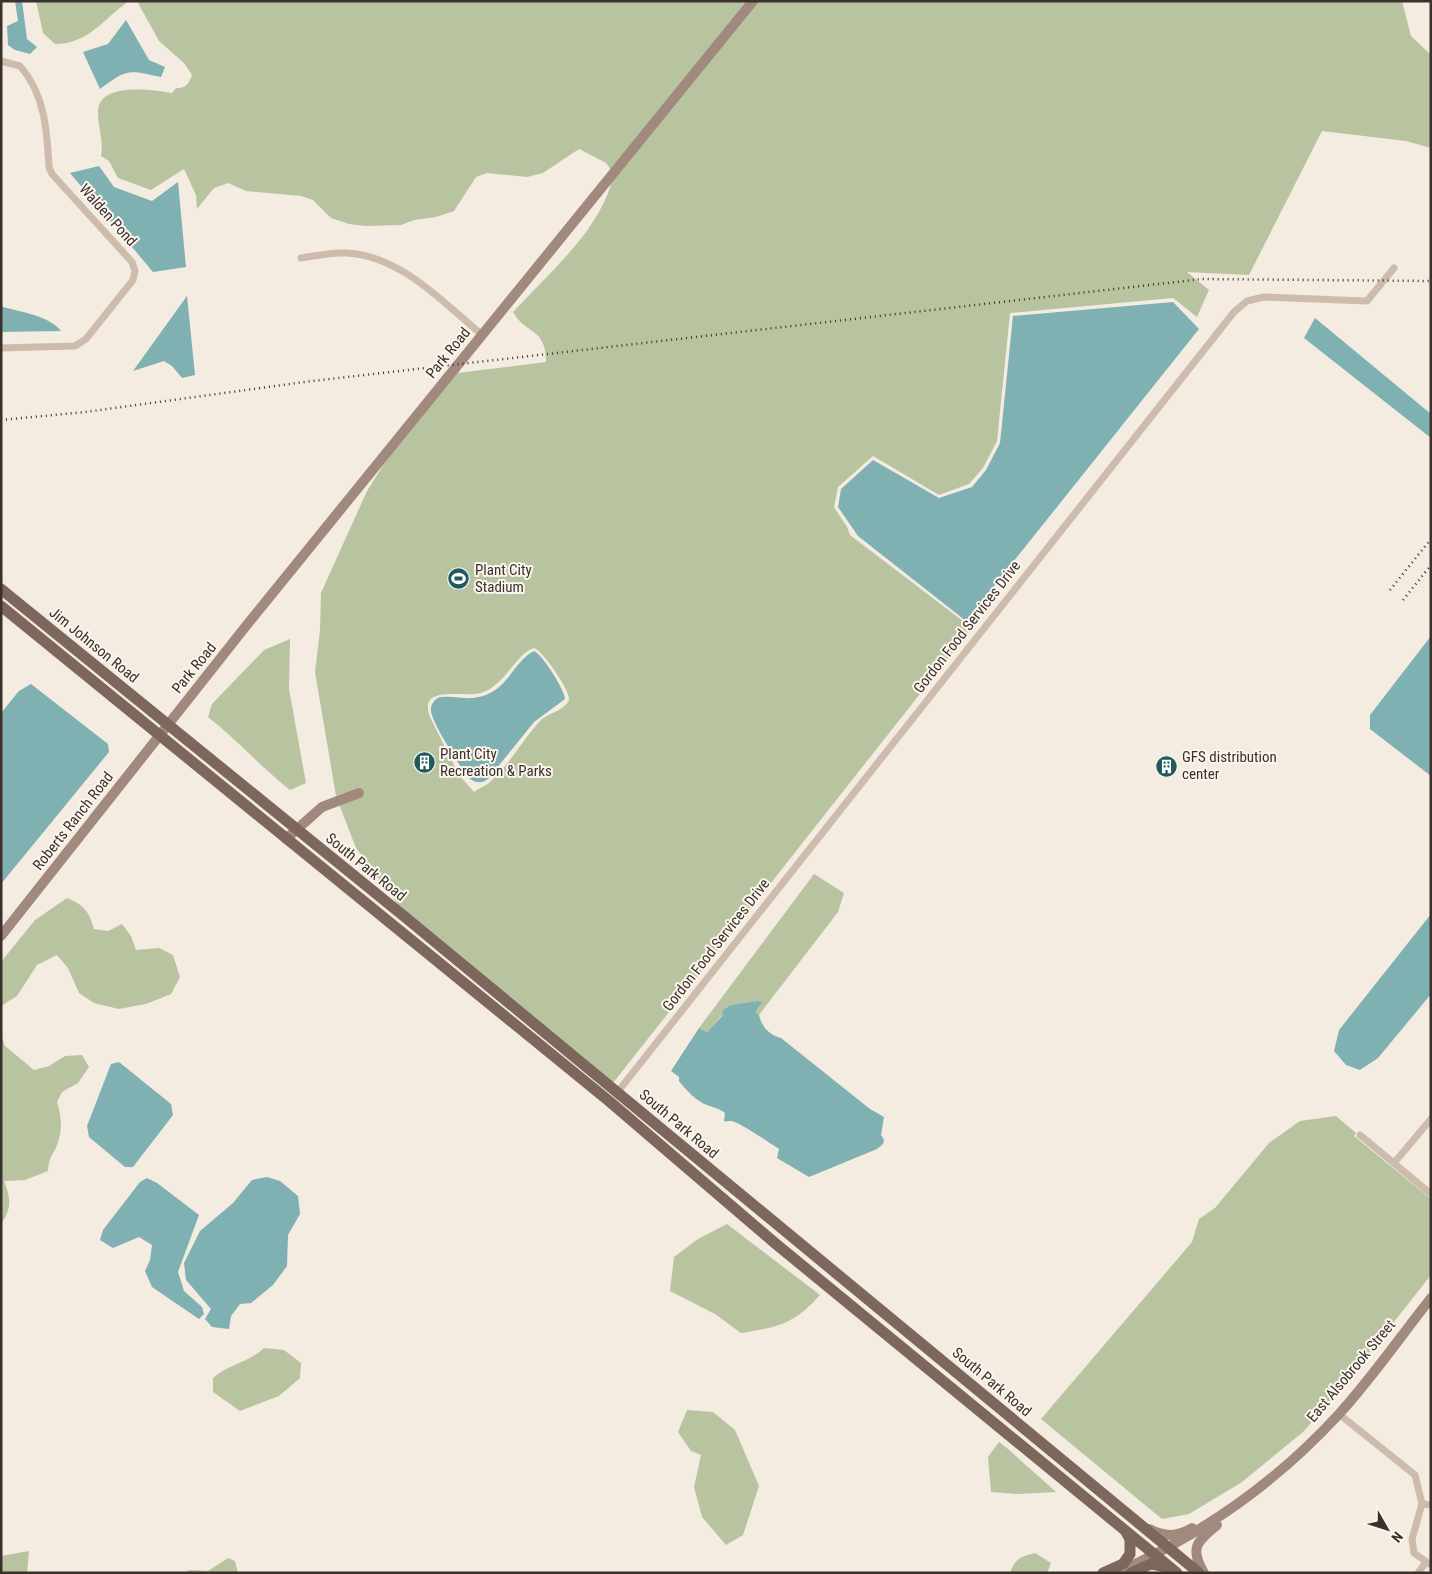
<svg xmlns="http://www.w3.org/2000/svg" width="1432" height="1574" font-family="'Roboto Condensed',sans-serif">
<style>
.green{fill:#b8c4a0;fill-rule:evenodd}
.water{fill:#7fb0b2}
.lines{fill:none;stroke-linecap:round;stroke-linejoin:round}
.street{stroke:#cdbbac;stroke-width:7}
.secondary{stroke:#a18a7d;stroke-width:10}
.primary{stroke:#7d675c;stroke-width:11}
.rail{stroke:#3b302b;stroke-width:2.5;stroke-dasharray:1 4;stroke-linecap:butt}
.labels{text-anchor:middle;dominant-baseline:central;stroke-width:4;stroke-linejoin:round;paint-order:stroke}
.street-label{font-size:15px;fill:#3b302b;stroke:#fbf5ee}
.poi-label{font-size:15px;fill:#3b302b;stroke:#fbf5ee;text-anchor:start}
</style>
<rect width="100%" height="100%" fill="#f4ebe1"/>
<g class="green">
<path d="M36,1H129C103,19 89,44 55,44L43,33Z"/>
<path d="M135,1H747L611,170L606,163L579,149L543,173L527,177L487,173L476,177L454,211L436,217L414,220L401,225L365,226L349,224L331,218L313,200L301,196L246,191L228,183L214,188L197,209L196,195L184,169L151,190L118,178L109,161L101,156C104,142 98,127 98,113C97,81 154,90 172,93L176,88C186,89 189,83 192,75L184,63L159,41L138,3Z"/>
<path d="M758,1H1402L1411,36L1431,55V148L1406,141L1322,131L1249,275L1187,272L1209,290L1197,317L1173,298L1010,313L997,441L983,468L969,484L939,495L873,456L838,487L834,507L847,527L850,535L972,628L613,1083L402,910L356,848L339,804L364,795L360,788L336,796L315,672L320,630L321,593L367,491L386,461L457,373L546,362C546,327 526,335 513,312C550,272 596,234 612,182ZM534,648C542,650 571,691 569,700C565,710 549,713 541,720C523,739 510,764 490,782C486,786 479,788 474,792L459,775L430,717C417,684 464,698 481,693C506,685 515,654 534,648Z"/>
<path d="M290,639L289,689L306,783L290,790C261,767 237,740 208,717L212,704L264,650Z"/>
<polygon points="814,874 844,893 838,912 759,1015 754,1012 761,1002 731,1005 707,1032 699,1028"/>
<path d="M67,898C84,905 89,911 94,929L108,931L122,924L131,936L136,950L159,948L173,955L180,977L171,994L146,1004L119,1009L94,1003L79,993L68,968L57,955L37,965L17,996L1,1006V962L35,920Z"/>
<path d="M1,1035L5,1046L34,1070L49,1066L65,1056L82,1055L89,1067L78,1083L62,1092L57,1102C61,1116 63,1127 58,1142C54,1155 49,1155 48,1171L25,1180L4,1181C11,1199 12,1208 1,1224Z"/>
<polygon points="1336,1116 1356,1133 1354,1136 1431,1199 1431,1275 1341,1389 1303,1432 1242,1482 1189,1514 1162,1519 1041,1419 1192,1242 1199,1219 1215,1208 1269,1143 1300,1121"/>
<path d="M727,1224L820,1295C794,1324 779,1327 741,1333L715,1314L670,1291L674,1257L698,1239Z"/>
<path d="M264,1348L284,1350L301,1363L300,1378L279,1396L240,1411L213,1392V1378C229,1364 248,1363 264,1348Z"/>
<polygon points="687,1410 713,1412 735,1430 759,1486 743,1535 726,1545 702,1517 694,1487 701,1455 691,1451 678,1432"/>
<polygon points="999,1442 1008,1449 1056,1492 1017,1494 991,1492 988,1457"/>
<polygon points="29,1551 27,1573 1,1573 1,1556"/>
<path d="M1035,1553L1051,1563L1047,1573H1010C1014,1559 1022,1556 1035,1553Z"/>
<polygon points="228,1558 235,1561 238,1573 185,1573 189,1570 208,1571"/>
</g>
<g class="water">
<polygon points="15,1 22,1 27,39 37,47 30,54 15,50 8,45 7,26 18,21"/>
<path d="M126,20L149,60L165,67L161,77C128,70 128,68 100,89L83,52L108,44Z"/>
<polygon points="99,166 114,187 152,201 178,182 186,267 153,272 70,173"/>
<polygon points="187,296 195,375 182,378 172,366 164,361 133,371"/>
<polygon points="1173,302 1199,329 966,621 858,536 838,507 841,489 873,460 939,498 972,487 986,470 1000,443 1013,316"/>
<path d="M1,305L3,307C21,312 50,316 61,331L1,332Z"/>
<polygon points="1315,318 1431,414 1431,438 1304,338"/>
<polygon points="1431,636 1431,776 1370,729 1370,715"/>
<path d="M534,651C542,654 565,690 565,699L534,722L488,779C480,785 472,782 466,775C458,762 433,725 431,711C430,705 435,698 441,697C459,695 470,703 490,693C510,683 516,660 534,651Z"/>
<polygon points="31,684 108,744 109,752 1,884 1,713 19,691"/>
<polygon points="1431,914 1431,994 1378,1058 1360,1070 1346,1065 1334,1051 1339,1030"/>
<path d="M758,1001L762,1002L755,1012L759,1015C762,1027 769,1035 781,1038L870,1109L884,1117L881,1135L884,1140L883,1144L877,1149L809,1177L777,1158L779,1149C771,1144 738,1121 731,1121C728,1121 726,1122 724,1121L725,1113C718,1108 714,1108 707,1105C697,1102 685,1089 679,1081V1077L671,1071L699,1028L707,1032L722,1016L723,1010L731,1005Z"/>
<polygon points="119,1062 171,1104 173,1115 133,1167 125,1167 89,1137 87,1126 111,1064"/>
<polygon points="267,1177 280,1181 298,1196 300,1214 288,1235 287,1266 273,1285 251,1303 240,1304 231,1316 229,1329 212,1327 205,1319 211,1309 186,1280 184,1263 200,1231 233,1203 252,1180"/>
<polygon points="147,1178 157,1183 199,1215 178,1272 184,1291 202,1307 204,1314 199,1319 152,1287 145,1271 150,1260 152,1245 139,1237 113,1248 100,1240 103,1230 140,1182"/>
</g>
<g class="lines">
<g class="street">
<path d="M1,61L20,66C45,94 47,131 49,167L52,174L132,262L135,271L133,280L86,339L75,346L1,348"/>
<path d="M301,258C315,256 332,252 347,253C401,256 443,302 482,335"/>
<polyline points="616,1094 1234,312 1247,301 1264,297 1367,301 1394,268"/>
<polyline points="1360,1135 1431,1194"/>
<polyline points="1394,1163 1431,1119"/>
<polyline points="1339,1414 1415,1475 1422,1504 1412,1539 1414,1553 1431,1565"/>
<polyline points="1422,1504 1431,1505"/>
<polyline points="1418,1573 1426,1562"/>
</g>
<g class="secondary">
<polyline points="286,839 322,807 359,793"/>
<polyline points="1,936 246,626 753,1"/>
<path d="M1149,1529C1165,1537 1177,1537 1192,1528"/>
<path d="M1116,1573C1201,1535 1276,1483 1339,1414C1372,1378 1400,1337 1431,1298"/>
<path d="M1204,1573C1189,1548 1197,1541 1217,1525"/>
</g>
<g class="primary">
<polyline points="1,589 405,917 1199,1573"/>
<polyline points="1,606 609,1101 776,1244 1177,1573"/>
<polyline points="1103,1573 1123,1564 1130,1554 1130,1539 1126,1532"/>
<polyline points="1131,1573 1151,1564 1169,1568"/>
</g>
<g class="rail">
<polyline points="1,420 85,412 312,381 1202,279 1431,281"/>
<polyline points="1390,590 1431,539"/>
<polyline points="1403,600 1431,565"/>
</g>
</g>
<defs>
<symbol id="stadium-disc" viewBox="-11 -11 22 22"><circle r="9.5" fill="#1f5a5e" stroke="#fbf5ee"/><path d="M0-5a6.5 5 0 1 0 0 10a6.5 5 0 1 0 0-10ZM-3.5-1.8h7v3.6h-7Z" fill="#fff"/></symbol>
<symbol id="building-disc" viewBox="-11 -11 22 22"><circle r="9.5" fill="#1f5a5e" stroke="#fbf5ee"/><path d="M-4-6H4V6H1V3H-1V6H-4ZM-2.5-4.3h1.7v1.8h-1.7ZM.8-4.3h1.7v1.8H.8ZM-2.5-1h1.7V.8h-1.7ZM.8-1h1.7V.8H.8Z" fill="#fff"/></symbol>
</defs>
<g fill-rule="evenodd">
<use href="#stadium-disc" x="446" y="566" width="25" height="25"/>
<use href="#building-disc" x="412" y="750" width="25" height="25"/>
<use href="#building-disc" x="1154" y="754" width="25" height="25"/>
</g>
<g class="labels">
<g class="street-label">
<text transform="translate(108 215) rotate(48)">Walden Pond</text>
<text transform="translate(448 353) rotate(-51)">Park Road</text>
<text transform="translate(967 627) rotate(-52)">Gordon Food Services Drive</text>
<text transform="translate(94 645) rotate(39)">Jim Johnson Road</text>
<text transform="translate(194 668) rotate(-51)">Park Road</text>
<text transform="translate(73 821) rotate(-52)">Roberts Ranch Road</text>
<text transform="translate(366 867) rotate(39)">South Park Road</text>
<text transform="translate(716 945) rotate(-52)">Gordon Food Services Drive</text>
<text transform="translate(679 1124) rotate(40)">South Park Road</text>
<text transform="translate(1351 1371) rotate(-50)">East Alsobrook Street</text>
<text transform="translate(992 1382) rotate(40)">South Park Road</text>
</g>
<g class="poi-label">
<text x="475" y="570">Plant City<tspan x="475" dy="17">Stadium</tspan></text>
<text x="440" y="754">Plant City<tspan x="440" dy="17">Recreation &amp; Parks</tspan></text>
<text x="1182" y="757">GFS distribution<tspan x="1182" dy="17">center</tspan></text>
</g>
</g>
<rect width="1432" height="1574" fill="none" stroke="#3b302b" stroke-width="5"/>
<g transform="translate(1387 1529) rotate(129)" stroke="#fbf5ee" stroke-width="4" paint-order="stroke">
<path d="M0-4L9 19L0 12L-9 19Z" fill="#3b302b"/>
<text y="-8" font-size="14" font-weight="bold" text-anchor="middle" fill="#3b302b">N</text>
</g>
</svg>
